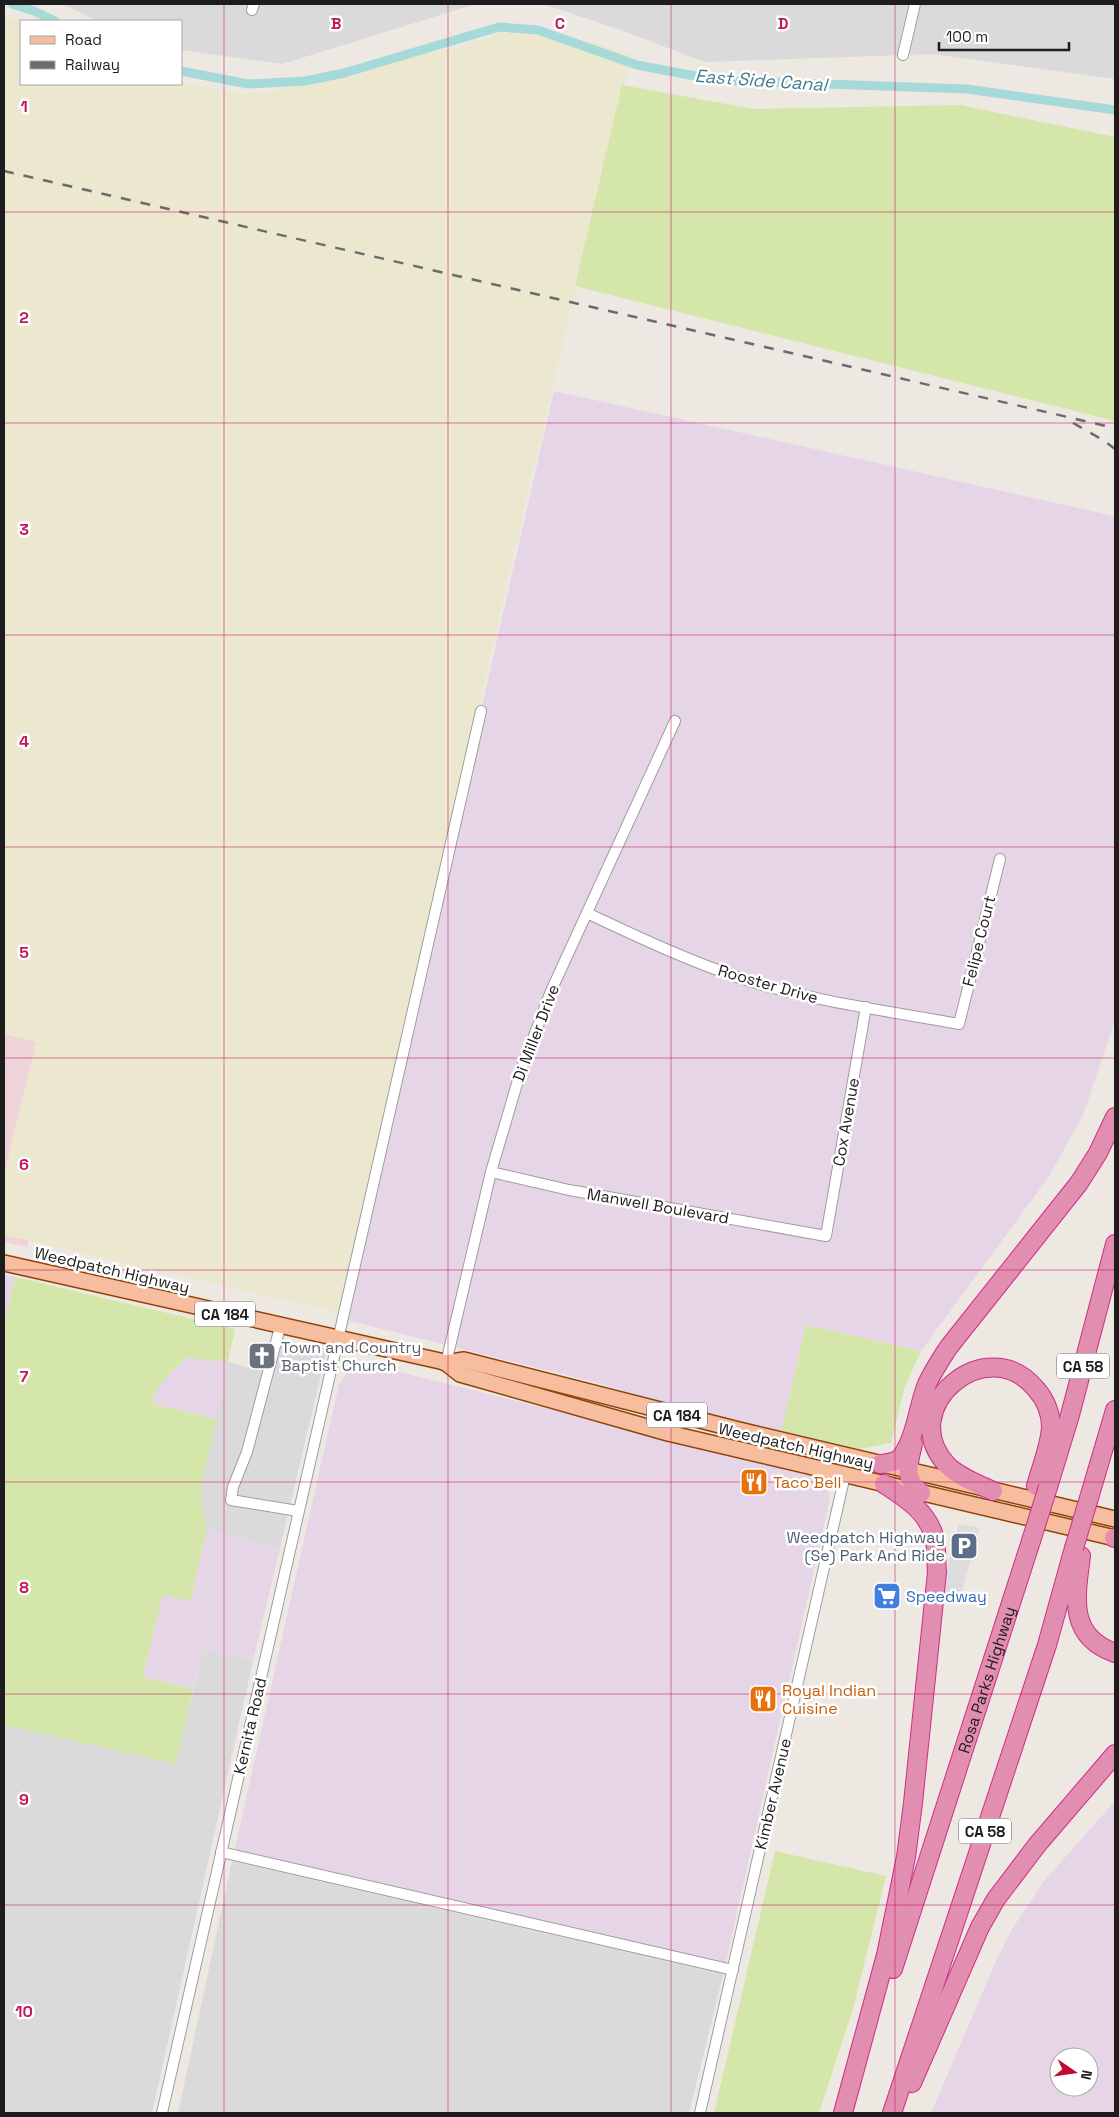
<svg xmlns="http://www.w3.org/2000/svg" width="1119" height="2117" font-family="'Space Grotesk',sans-serif">
<style>
.residential{fill:#dbdada}
.commercial{fill:#eed3d8}
.industrial{fill:#e6d5e6;fill-rule:evenodd}
.farmland{fill:#ece7cf}
.grass{fill:#d5e6ab}
.parking{fill:#ddd}
.lines{fill:none;stroke-linecap:round;stroke-linejoin:round}
.canal{stroke:#a6d9d9;stroke-width:9}
.street-casing{stroke:#9e9e9e;stroke-width:12}
.primary-casing{stroke:#8e4408;stroke-width:18}
.highway-casing{stroke:#cf2d88;stroke-width:20}
.street{stroke:#fff;stroke-width:10}
.primary{stroke:#f7bd9f;stroke-width:15}
.highway{stroke:#e28eb0;stroke-width:18}
.rail{stroke:#6b6b6b;stroke-width:2.5;stroke-dasharray:10 10;stroke-linecap:butt}
.highway-bridge-casing{stroke:#cf2d88;stroke-width:20;stroke-linecap:butt}
.highway-bridge{stroke:#e28eb0;stroke-width:18}
.grid{fill:none;stroke:#c2185b;stroke-width:1;stroke-opacity:0.55}
.labels{text-anchor:middle;dominant-baseline:central;stroke-width:5;stroke-linejoin:round;paint-order:stroke}
.shield{fill:#fff;stroke:#616161;stroke-width:1}
.shield-label{font-size:15px;font-weight:bold;fill:#1d1d1d}
.street-label{font-size:16px;fill:#1d1d1d;stroke:#fff}
.worship-label{font-size:16px;fill:#5b616d;stroke:#fff;text-anchor:start}
.food-label{font-size:16px;fill:#c56008;stroke:#fff;text-anchor:start}
.service-label{font-size:16px;fill:#4e5e75;stroke:#fff;text-anchor:end}
.shop-label{font-size:16px;fill:#366cbe;stroke:#fff;text-anchor:start}
.water-label{font-size:18px;font-style:italic;fill:#467c90;stroke:#fff}
.grid-label{font-size:16px;text-anchor:middle;font-weight:bold;fill:#c2185b;stroke:#fff;stroke-width:5;stroke-linejoin:round;paint-order:stroke}
</style>
<rect width="100%" height="100%" fill="#eee8e3"/>
<g class="residential">
<polygon points="63,4 476,4 282,64 181,50 181,21 97,21"/>
<polygon points="543,4 1115,4 1115,79 931,54 704,62 629,33"/>
<polygon points="280,1339 327,1349 280,1548 207,1530 201,1502 202,1483 228,1362 271,1373"/>
<polygon points="203,1649 253,1661 152,2113 4,2113 4,1725 176,1763"/>
<polygon points="232,1861 723,1975 689,2113 178,2113"/>
</g>
<polygon class="commercial" points="4,951 90,971 27,1247 4,1242"/>
<g class="industrial">
<polygon points="554,391 1115,516 1115,1020 1083,1115 1048,1178 921,1351 806,1325 781,1431 690,1410 594,1382 342,1319"/>
<polygon points="4,1275 15,1277 4,1327"/>
<polygon points="186,1357 228,1362 216,1419 152,1404 156,1389"/>
<polygon points="355,1361 826,1478 830,1498 723,1975 232,1861 339,1384"/>
<polygon points="207,1530 280,1548 253,1661 203,1649 193,1689 143,1677 163,1595 191,1601"/>
<path d="M1115,1801V2113H931L996,1961L1012,1929L1045,1880ZM1059,2057H1089V2087H1059Z"/>
</g>
<polygon class="farmland" points="4,17 23,21 21,84 181,84 181,82 238,93 277,91 383,60 452,49 517,29 541,29 631,54 521,521 341,1313 4,1235 4,1175 36,1042 4,1034"/>
<g class="grass">
<polygon points="622,85 754,109 960,105 1115,137 1115,421 575,286"/>
<polygon points="15,1277 235,1329 228,1362 186,1357 156,1389 152,1404 216,1419 202,1483 201,1502 207,1530 191,1601 163,1595 143,1677 193,1689 176,1764 4,1725 4,1327"/>
<polygon points="806,1325 921,1351 905,1386 891,1443 860,1449 781,1431"/>
<polygon points="775,1851 886,1876 853,2009 819,2113 714,2113"/>
</g>
<polygon class="parking" points="959,1524 980,1528 959,1600 944,1596 948,1564"/>
<g class="lines">
<g class="canal">
<polyline points="12,4 34,11 55,21"/>
<polyline points="181,71 248,84 305,81 344,73 499,27 538,30 637,65 716,80 967,89 1115,110"/>
</g>
<defs>
<g id="street">
<polyline points="252,10 254,4"/>
<polyline points="903,55 915,4"/>
<path d="M587,913C640,938 693,963 749,981C818,1002 888,1011 959,1024L1000,859"/>
<polyline points="491,1172 569,1190 826,1236 866,1007"/>
<polyline points="280,1327 247,1452 233,1487 231,1500 298,1511"/>
<polyline points="446,1363 491,1172 521,1070 551,991 675,721"/>
<polyline points="221,1852 733,1970"/>
<polyline points="162,2113 481,711"/>
<polyline points="700,2113 845,1475"/>
</g>
<g id="primary">
<polyline points="4,1263 440,1361 446,1363 464,1360 739,1430 1115,1519"/>
<polyline points="446,1363 460,1374 668,1433 1115,1538"/>
</g>
<g id="highway">
<path d="M913,1444C908,1465 903,1478 921,1493"/>
<path d="M880,1464C887,1463 896,1463 901,1457C916,1437 918,1406 927,1384C933,1371 941,1359 948,1348L1079,1183L1098,1153L1115,1117"/>
<polyline points="1048,1487 1070,1415 1115,1244"/>
<path d="M993,1491C978,1484 959,1477 947,1465C894,1408 987,1329 1036,1389C1045,1399 1051,1413 1051,1427C1050,1446 1041,1467 1036,1486"/>
<polyline points="1089,1498 1115,1410"/>
<polyline points="1114,1538 1115,1538"/>
<path d="M1081,1556C1076,1596 1067,1636 1115,1653"/>
<path id="s1" d="M893,1969L1031,1541"/>
<polyline points="912,2083 980,1927 996,1899 1037,1845 1115,1754"/>
<path d="M843,2113L886,1955L906,1857L913,1803L937,1572C936,1561 937,1547 934,1536C927,1511 904,1497 884,1484"/>
<polyline points="892,2113 1047,1645 1074,1548"/>
</g>
</defs>
<use href="#street" class="street-casing"/>
<use href="#primary" class="primary-casing"/>
<use href="#highway" class="highway-casing"/>
<use href="#street" class="street"/>
<use href="#primary" class="primary"/>
<use href="#highway" class="highway"/>
<g class="rail">
<polyline points="4,171 1115,428"/>
<polyline points="1073,423 1103,440 1115,449"/>
</g>
<defs>
<g id="highway-bridge">
<polyline points="1031,1541 1048,1487"/>
<polyline points="1074,1548 1089,1498"/>
</g>
</defs>
<use href="#highway-bridge" class="highway-bridge-casing"/>
<use href="#highway-bridge" class="highway-bridge"/>
</g>
<path class="grid" d="M224,4V2113M448,4V2113M671,4V2113M895,4V2113M4,212H1115M4,423H1115M4,635H1115M4,847H1115M4,1058H1115M4,1270H1115M4,1482H1115M4,1694H1115M4,1905H1115"/>
<defs>
<symbol id="church-square" viewBox="-11 -11 22 22"><rect x="-9" y="-9" width="18" height="18" rx="4" fill="#6b7280" stroke="#fff"/><path d="M-1.2-6h2.4v3.5h3.3v2.4h-3.3V6h-2.4V-.1h-3.3v-2.4h3.3Z" fill="#fff"/></symbol>
<symbol id="restaurant-square" viewBox="-11 -11 22 22"><rect x="-9" y="-9" width="18" height="18" rx="4" fill="#e8710a" stroke="#fff"/><path d="M-5-6h1v4h1v-4h1v4h1v-4h1v5L-1.5 .5V6h-2V.5L-5-1ZM5-6V6H3V1.5H1.5Q1.5-4 5-6Z" fill="#fff"/></symbol>
<symbol id="parking-square" viewBox="-11 -11 22 22"><rect x="-9" y="-9" width="18" height="18" rx="4" fill="#5c6f8a" stroke="#fff"/><path d="M-3.5-5.5H1a3.5 3.5 0 0 1 0 7H-1V5.5H-3.5ZM-1-3.4V-.6H.8a1.4 1.4 0 0 0 0-2.8Z" fill="#fff"/></symbol>
<symbol id="supermarket-square" viewBox="-11 -11 22 22"><rect x="-9" y="-9" width="18" height="18" rx="4" fill="#3f7fe0" stroke="#fff"/><path d="M-6-5.5h2.5l.6 2H6L4.5 2H-2.5L-4.4-4H-6ZM-1.5 3.2a1.3 1.3 0 1 0 .1 0ZM3 3.2a1.3 1.3 0 1 0 .1 0Z" fill="#fff"/></symbol>
</defs>
<g fill-rule="evenodd">
<use href="#church-square" x="246" y="1340" width="32" height="32"/>
<use href="#restaurant-square" x="738" y="1466" width="32" height="32"/>
<use href="#parking-square" x="948" y="1530" width="32" height="32"/>
<use href="#supermarket-square" x="871" y="1580" width="32" height="32"/>
<use href="#restaurant-square" x="747" y="1683" width="32" height="32"/>
</g>
<g class="labels">
<g class="shield">
<rect x="195" y="1301.5" width="60" height="25" rx="4"/>
<rect x="1057" y="1353.5" width="52" height="25" rx="4"/>
<rect x="647" y="1402.5" width="60" height="25" rx="4"/>
<rect x="959" y="1818.5" width="52" height="25" rx="4"/>
</g>
<g class="shield-label">
<text x="225" y="1314">CA 184</text>
<text x="1083" y="1366">CA 58</text>
<text x="677" y="1415">CA 184</text>
<text x="985" y="1831">CA 58</text>
</g>
<g class="street-label">
<text transform="translate(979 941) rotate(-76)">Felipe Court</text>
<text transform="translate(768 984) rotate(16)">Rooster Drive</text>
<text transform="translate(536 1033) rotate(-69)">Di Miller Drive</text>
<text transform="translate(846 1122) rotate(-80)">Cox Avenue</text>
<text transform="translate(658 1206) rotate(10)">Manwell Boulevard</text>
<text transform="translate(112 1270) rotate(13)">Weedpatch Highway</text>
<text transform="translate(796 1446) rotate(13)">Weedpatch Highway</text>
<text stroke="none"><textPath href="#s1" startOffset="304">Rosa Parks Highway</textPath></text>
<text transform="translate(250 1726) rotate(-77)">Kernita Road</text>
<text transform="translate(773 1794) rotate(-77)">Kimber Avenue</text>
</g>
<g class="worship-label">
<text x="281" y="1347">Town and Country<tspan x="281" dy="18">Baptist Church</tspan></text>
</g>
<g class="food-label">
<text x="773" y="1482">Taco Bell</text>
<text x="782" y="1690">Royal Indian<tspan x="782" dy="18">Cuisine</tspan></text>
</g>
<g class="service-label">
<text x="945" y="1537">Weedpatch Highway<tspan x="945" dy="18">(Se) Park And Ride</tspan></text>
</g>
<g class="shop-label">
<text x="906" y="1596">Speedway</text>
</g>
<g class="water-label">
<text transform="translate(761 80) rotate(4)">East Side Canal</text>
</g>
</g>
<g class="grid-label">
<text x="336" y="29">B</text>
<text x="560" y="29">C</text>
<text x="783" y="29">D</text>
<text x="24" y="112">1</text>
<text x="24" y="323">2</text>
<text x="24" y="535">3</text>
<text x="24" y="747">4</text>
<text x="24" y="958">5</text>
<text x="24" y="1170">6</text>
<text x="24" y="1382">7</text>
<text x="24" y="1593">8</text>
<text x="24" y="1805">9</text>
<text x="24" y="2017">10</text>
</g>
<rect width="1119" height="2117" fill="none" stroke="#1d1d1d" stroke-width="10"/>
<rect x="20" y="20" width="162" height="65" fill="#ffffff" stroke="#a5a5a5"/>
<rect x="30" y="36" width="25" height="8" fill="#f7bd9f" stroke="#a5a5a5"/>
<text x="65" y="45" font-size="15" fill="#1d1d1d">Road</text>
<rect x="30" y="61" width="25" height="8" fill="#6b6b6b" stroke="#a5a5a5"/>
<text x="65" y="70" font-size="15" fill="#1d1d1d">Railway</text>
<g transform="translate(1074 2072) rotate(103)"><circle r="24" fill="#ffffff" stroke="#a5a5a5"/>
<path d="M0-4L9 19L0 12L-9 19Z" fill="#c00a33"/>
<text y="-8" font-size="14" font-weight="bold" text-anchor="middle" fill="#1d1d1d">N</text>
</g>
<path d="M939 42v8h130v-8" fill="none" stroke="#1d1d1d" stroke-width="2.5"/>
<text x="946" y="42" font-size="15" fill="#1d1d1d" stroke="#ffffff" stroke-width="4" paint-order="stroke">100 m</text>
</svg>
